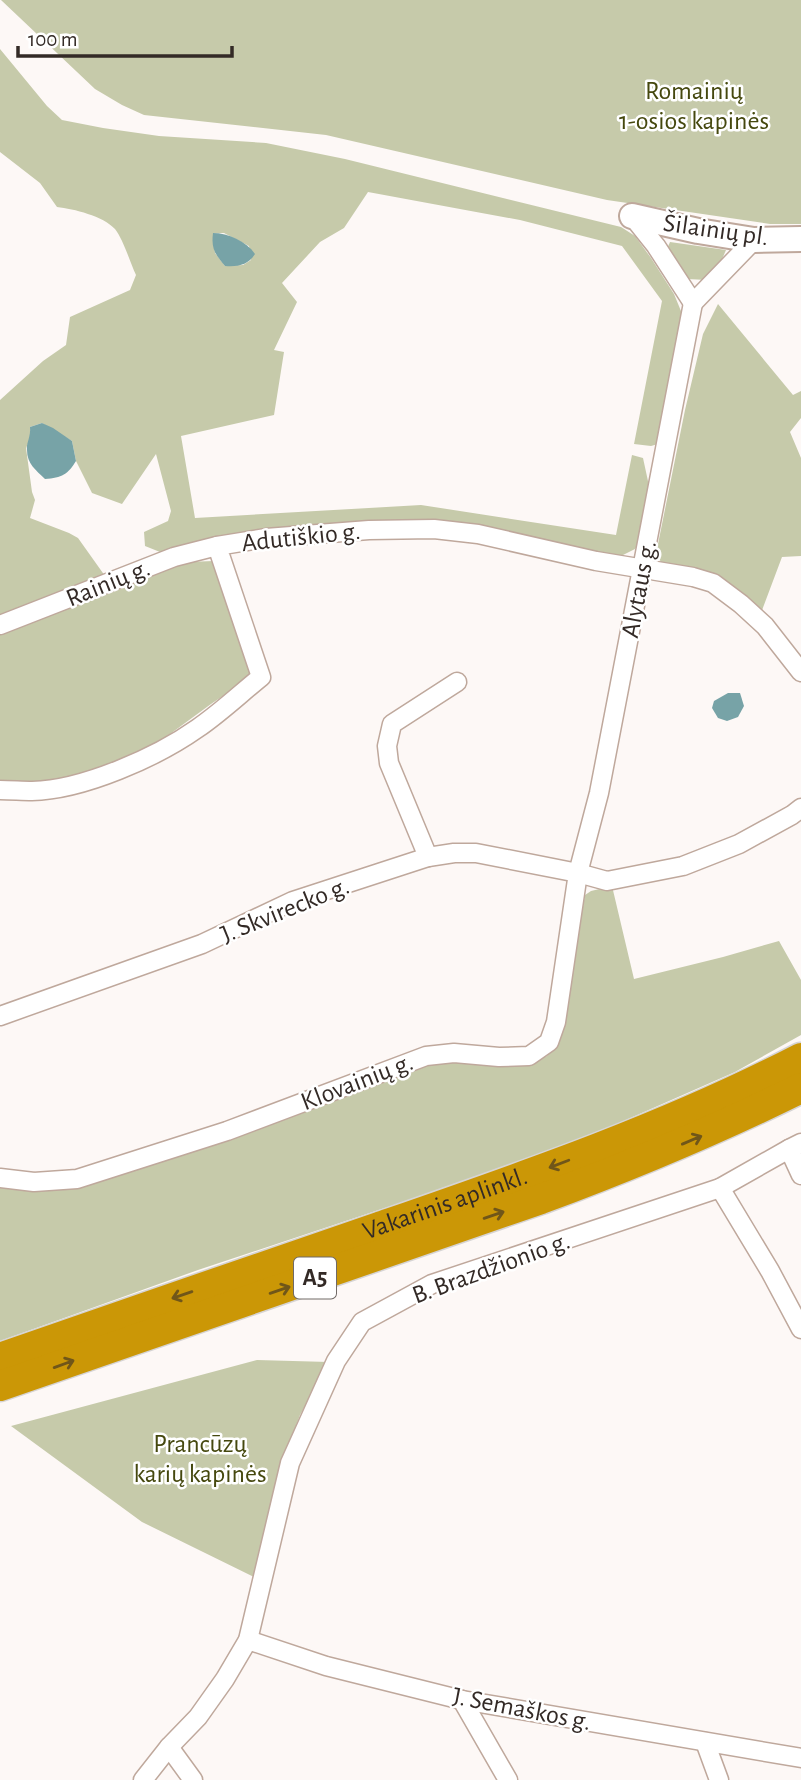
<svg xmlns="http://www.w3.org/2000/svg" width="801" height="1780" font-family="'Alegreya Sans',sans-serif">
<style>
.green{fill:#c6caaa;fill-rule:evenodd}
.water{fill:#77a3a7}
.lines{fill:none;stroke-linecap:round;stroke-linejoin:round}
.street-casing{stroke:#bfa89c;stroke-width:21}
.secondary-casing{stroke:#bfa89c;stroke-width:28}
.highway-casing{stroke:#d6d4d4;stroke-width:33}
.street{stroke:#fff;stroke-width:18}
.secondary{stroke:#fff;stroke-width:24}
.highway{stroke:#cb9706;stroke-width:30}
.oneway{stroke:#705619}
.labels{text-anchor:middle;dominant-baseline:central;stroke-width:5;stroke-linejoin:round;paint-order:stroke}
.shield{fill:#fff;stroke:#706a67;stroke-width:2}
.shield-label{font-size:24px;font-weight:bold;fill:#332a26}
.park-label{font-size:26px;fill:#45480e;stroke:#fff}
.street-label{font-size:26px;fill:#332a26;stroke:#fff}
</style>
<rect width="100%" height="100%" fill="#fdf8f6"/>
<g class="green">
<polygon points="1,0 801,0 801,224 770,224 607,200 326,135 144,115 122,105 95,89"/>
<path d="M0,49L47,106L62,120L103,128L159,136L266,143L345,159L621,227L635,236L651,258L674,294L683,316L658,444L651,446L634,444L662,301L622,246L520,220L368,192L344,228L320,242L282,283L297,302L274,350L284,352L274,415L181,436L195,518L421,505L616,535L632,455L643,458L651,495L642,539L635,549L619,557L470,526L265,530L160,552L145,546L144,532L168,521L171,511L156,454L122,504L92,493L76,461L72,441L42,423L30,427L31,437L26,448L32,492L35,500L30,518L69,533L78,538L110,583L159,563L214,561L252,668L251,677L211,704L155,745L83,774L37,785L0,783V400L43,361L66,345L70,317L130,290L136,275C130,262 123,239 115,229C103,216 74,209 57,207L40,183L0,152ZM213,233H224L249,246L251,260L243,265L225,266L215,253Z"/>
<polygon points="670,242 726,250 714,278 707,280 687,279 667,249"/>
<polygon points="718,304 793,395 801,391 801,418 790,432 801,458 801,556 782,557 761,613 676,567 661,562 656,554 685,410 703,334"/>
<polygon points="612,886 634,979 723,957 779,941 801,980 801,1035 735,1072 619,1123 490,1173 198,1270 0,1341 0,1183 30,1185 426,1062 460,1059 519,1066 547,1056 560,1038 585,895 591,891"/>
<polygon points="257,1360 329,1362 300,1415 280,1468 256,1578 142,1522 11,1426"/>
</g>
<g class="water">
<path d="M213,233C228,233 246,241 255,254C248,265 238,267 225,266C215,254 211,249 213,233Z"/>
<path d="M42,423L53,428L72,441L76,461C68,474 62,478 45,479C36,470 27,464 27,450C26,443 31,437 30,427Z"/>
<polygon points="728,693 740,693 744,706 738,717 727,721 718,718 712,708 714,701"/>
</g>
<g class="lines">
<defs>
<g id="street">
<polyline points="632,216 656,246 693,303 754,240"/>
<polyline points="0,625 174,557 217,546"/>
<path d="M0,790C11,790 22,791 32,791C83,790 157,757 198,728C220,713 240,694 261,677L217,546L266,538L369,530L434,529L478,534L596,561L693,577L713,583L741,604L765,626L801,672"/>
<polyline points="428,857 389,763 387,746 392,724 457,682"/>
<polyline points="0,1016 202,944 293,901 428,857 454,853 476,853 578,873 607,881 683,866 739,844 792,815 801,808"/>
<polyline points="801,1143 789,1149 801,1175"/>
<polyline points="0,1178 34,1182 77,1179 227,1131 426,1056 454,1053 499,1057 529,1056 549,1042 556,1022 578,873 599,793 693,303"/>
<polyline points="720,1188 770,1271 801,1329"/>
<polyline points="248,1640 326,1666 462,1700 801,1758"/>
<polyline points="462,1700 508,1780"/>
<polyline points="705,1742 719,1780"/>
<polyline points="169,1747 193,1780"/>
<polyline points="143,1780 169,1747 198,1717 225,1679 248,1640 290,1463 336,1361 362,1322 432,1284 720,1188 789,1149"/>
</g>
<polyline id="secondary" points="632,216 698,231 754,240 801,239"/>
<g id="highway">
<path id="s1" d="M0,1358C126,1314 253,1270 379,1227C523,1177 666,1128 801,1058"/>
<path d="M0,1386L541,1199C630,1166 716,1130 801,1088"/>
</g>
</defs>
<use href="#street" class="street-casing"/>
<use href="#secondary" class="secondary-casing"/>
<use href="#highway" class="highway-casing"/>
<use href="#street" class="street"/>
<use href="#secondary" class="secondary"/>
<use href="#highway" class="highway"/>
</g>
<defs><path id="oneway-shaft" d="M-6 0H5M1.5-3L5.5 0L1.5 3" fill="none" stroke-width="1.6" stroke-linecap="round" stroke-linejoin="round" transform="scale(1.75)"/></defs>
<g class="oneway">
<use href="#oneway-shaft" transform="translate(692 1140) rotate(-23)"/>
<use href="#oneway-shaft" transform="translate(559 1164) rotate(159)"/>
<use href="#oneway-shaft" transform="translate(494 1215) rotate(-19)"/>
<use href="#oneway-shaft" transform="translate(280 1290) rotate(-19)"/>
<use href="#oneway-shaft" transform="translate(182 1295) rotate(161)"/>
<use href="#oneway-shaft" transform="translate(64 1364) rotate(-20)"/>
</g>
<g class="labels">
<rect class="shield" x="294" y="1257.5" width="42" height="41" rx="5"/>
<g class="shield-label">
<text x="315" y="1278">A5</text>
</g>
<g class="park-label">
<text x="694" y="91">Romainių<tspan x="694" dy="30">1-osios kapinės</tspan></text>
<text x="200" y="1444">Prancūzų<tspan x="200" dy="30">karių kapinės</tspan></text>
</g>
<g class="street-label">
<text transform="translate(716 230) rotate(8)">Šilainių pl.</text>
<text transform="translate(301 537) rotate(-6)">Adutiškio g.</text>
<text transform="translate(108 583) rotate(-22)">Rainių g.</text>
<text transform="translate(639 589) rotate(-79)">Alytaus g.</text>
<text transform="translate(285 910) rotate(-22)">J. Skvirecko g.</text>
<text transform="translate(357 1082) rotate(-21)">Klovainių g.</text>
<text stroke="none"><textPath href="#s1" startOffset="471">Vakarinis aplinkl.</textPath></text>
<text transform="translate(491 1268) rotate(-20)">B. Brazdžionio g.</text>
<text transform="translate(522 1709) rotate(11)">J. Semaškos g.</text>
</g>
</g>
<path d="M18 46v10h214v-10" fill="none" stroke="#332a26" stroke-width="3.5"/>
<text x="28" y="46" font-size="21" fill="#332a26" stroke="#ffffff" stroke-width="5" paint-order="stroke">100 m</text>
</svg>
